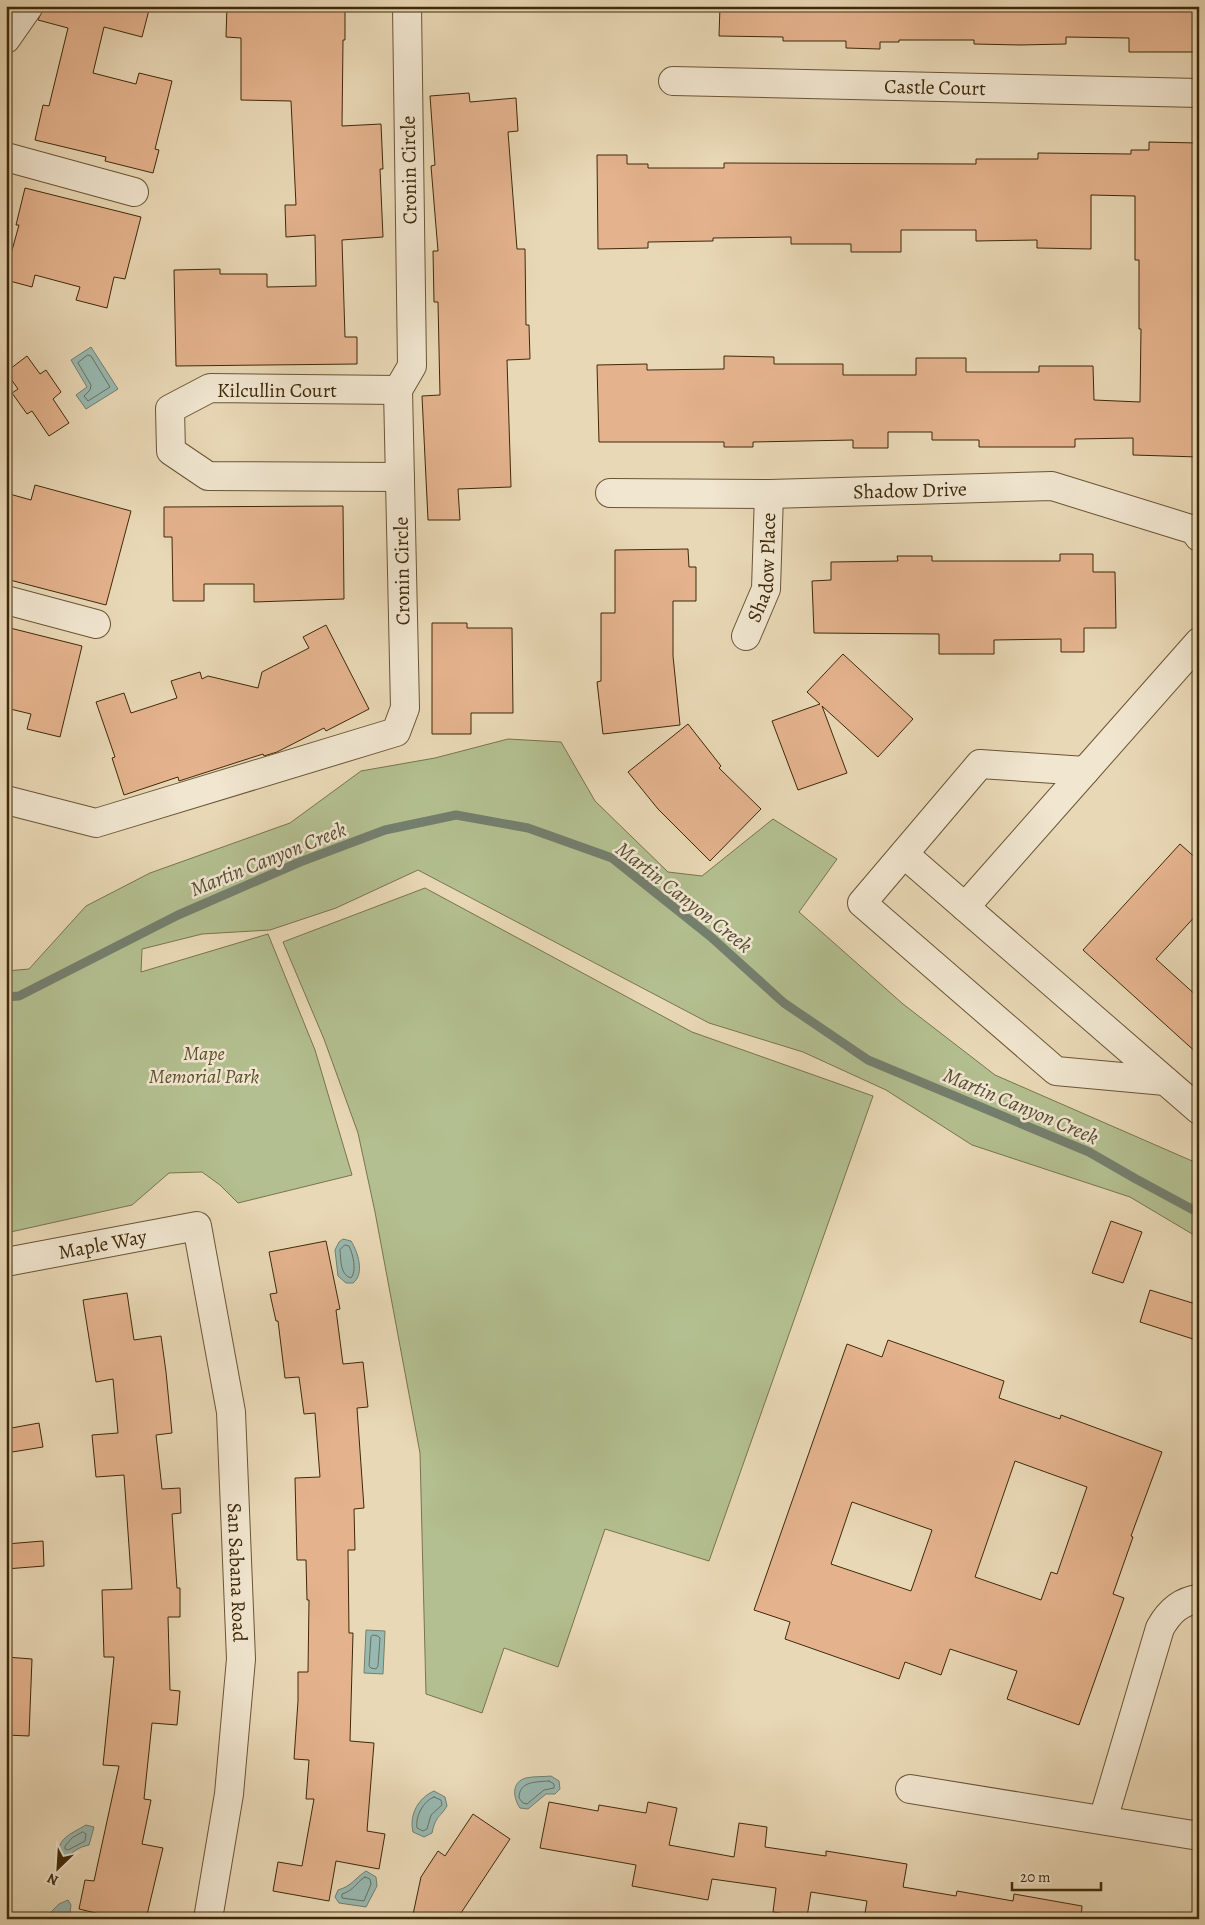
<svg xmlns="http://www.w3.org/2000/svg" width="1205" height="1925" font-family="Alegreya,serif">
<style>
.green{fill:#b3bf90;stroke:#79744c}
.water{fill:#98b9b2;stroke:#747f6e}
.lines{fill:none;stroke-linecap:round;stroke-linejoin:round}
.shore{stroke:#6c715e;stroke-width:1}
.stream{stroke:#747f6e;stroke-width:9}
.building{fill:#e4b38e;stroke:#3f2909;fill-rule:evenodd}
.minor-casing{stroke:#6a5534;stroke-width:30}
.minor{stroke:#f1e6d0;stroke-width:28}
.labels{text-anchor:middle;dominant-baseline:central;stroke-width:5;stroke-linejoin:round;paint-order:stroke}
.street-label{font-size:20px;fill:#3f2909;stroke:#f1e6d0}
.park-label{font-size:20px;font-style:italic;fill:#5c4e2b;stroke:#f1e6d0}
.water-label{font-size:21px;font-style:italic;fill:#554d33;stroke:#f1e6d0}
</style>
<rect width="100%" height="100%" fill="#e9d8b6"/>
<filter id="stains"><feTurbulence type="fractalNoise" baseFrequency=".004" numOctaves="4"/><feColorMatrix values="0 0 0 0 .2 0 0 0 0 .09 0 0 0 0 .02 0 0 0 .5 -.17"/></filter>
<radialGradient id="worn" r=".72"><stop offset=".6" stop-color="#630" stop-opacity="0"/><stop offset="1" stop-color="#630" stop-opacity=".3"/></radialGradient>
<g class="green">
<polygon points="508,739 561,742 595,801 668,872 702,876 773,819 837,859 799,912 903,1004 995,1075 1199,1164 1199,1238 1130,1197 972,1145 886,1090 803,1052 709,1023 418,870 336,908 270,930 202,934 142,949 141,972 268,934 315,1050 352,1175 238,1203 220,1185 202,1172 169,1173 132,1205 6,1233 6,971 29,969 86,906 150,873 290,823 361,771 435,758"/>
<polygon points="425,888 692,1032 873,1096 709,1561 605,1529 558,1667 504,1648 482,1713 426,1694 420,1453 375,1212 358,1133 324,1039 283,942"/>
</g>
<g class="water">
<polygon points="91,347 118,389 86,409 76,395 87,387 71,360"/>
<path d="M343,1239L351,1241C358,1252 365,1274 353,1283H346L338,1276L335,1250L339,1242Z"/>
<polygon points="366,1630 385,1631 383,1674 364,1673"/>
<path d="M551,1776L559,1781L560,1789L555,1794H546L528,1809L520,1808C513,1798 511,1782 526,1778C534,1776 544,1777 551,1776Z"/>
<path d="M434,1791L445,1797L447,1806C439,1819 436,1815 432,1833L424,1837L413,1832C409,1815 418,1798 434,1791Z"/>
<path d="M86,1825L94,1827L89,1845C79,1847 71,1852 66,1860H57C57,1838 69,1835 86,1825Z"/>
<path d="M366,1871L376,1877L377,1886L366,1907L339,1903L335,1897L338,1890C352,1886 355,1878 366,1871Z"/>
<polygon points="68,1900 71,1905 70,1912 73,1919 51,1919 49,1914 59,1904"/>
</g>
<g class="lines">
<g class="shore">
<polygon points="88,355 91,356 110,387 88,401 84,396 90,390 91,385 78,363"/>
<path d="M345,1245L349,1246C353,1254 357,1271 351,1278C340,1275 341,1260 340,1250Z"/>
<polygon points="373,1635 378,1636 380,1638 378,1666 376,1669 371,1668 369,1666 371,1637"/>
<path d="M549,1781L554,1784V1788L544,1790L527,1804L523,1803L519,1798C519,1781 536,1782 549,1781Z"/>
<path d="M434,1797L441,1800L442,1805L431,1815L427,1829L423,1831L417,1828C415,1817 423,1801 434,1797Z"/>
<polygon points="83,1832 86,1834 85,1841 68,1850 65,1849 65,1846 72,1838"/>
<path d="M365,1877L370,1879L371,1884L364,1901L342,1898V1894C355,1890 355,1883 365,1877Z"/>
</g>
<polyline class="stream" points="6,997 19,996 178,915 300,862 385,830 456,815 528,828 612,858 711,937 784,1003 868,1060 1089,1152 1136,1179 1199,1213"/>
</g>
<g class="building">
<polygon points="44,6 150,6 142,37 104,27 93,73 136,84 139,73 172,81 155,149 159,150 153,173 105,161 106,157 35,140 43,105 49,106 68,28 38,20"/>
<polygon points="227,6 345,7 345,40 343,40 342,126 381,124 383,169 380,169 383,237 342,240 345,337 357,337 357,364 176,366 174,270 220,269 220,274 267,274 267,287 316,286 315,235 286,237 285,205 296,205 291,101 241,100 241,38 226,37"/>
<polygon points="720,6 1199,6 1199,52 1129,52 1129,38 1066,37 1066,44 1020,45 974,44 974,40 899,40 899,42 880,42 880,49 846,48 846,41 783,41 783,37 719,36"/>
<polygon points="469,93 470,102 516,98 518,131 508,132 517,249 525,249 526,325 529,325 530,359 507,360 511,487 458,489 460,520 428,520 422,396 440,395 438,302 434,302 433,251 438,251 431,166 435,165 430,96"/>
<polygon points="1149,142 1199,143 1199,457 1133,455 1133,438 1075,439 1075,447 979,447 979,440 932,440 932,432 888,432 888,448 853,448 853,440 753,442 753,447 724,447 724,442 599,442 597,365 647,364 647,370 724,369 724,356 774,357 774,364 843,364 843,375 916,375 916,358 966,358 966,372 1039,372 1039,366 1093,366 1094,400 1140,402 1141,329 1139,329 1139,260 1135,260 1135,196 1091,195 1091,249 1037,248 1037,240 976,241 976,230 901,230 901,252 851,252 851,244 791,244 791,237 713,238 713,241 648,242 648,248 598,249 597,155 627,155 627,164 648,164 648,168 724,168 724,163 976,164 976,159 1038,159 1038,153 1131,154 1131,150 1149,150"/>
<polygon points="25,188 141,217 125,279 114,277 107,308 76,300 80,287 35,275 32,287 6,280 6,272 19,225 16,225"/>
<polygon points="27,356 40,374 46,370 61,392 53,399 69,423 49,436 32,411 27,414 12,393 18,389 6,372"/>
<polygon points="35,485 131,511 106,605 6,579 6,493 31,500"/>
<polygon points="343,506 344,599 254,602 254,584 204,584 204,601 173,601 172,537 164,537 164,507"/>
<polygon points="688,549 689,567 696,567 696,601 673,601 673,656 680,725 603,734 597,682 601,681 601,613 615,613 615,550"/>
<polygon points="1060,554 1093,554 1093,572 1115,572 1116,628 1084,628 1084,652 1061,652 1061,639 994,640 994,654 939,654 939,634 814,633 812,581 831,580 831,562 898,561 897,556 932,556 932,561 1060,561"/>
<polygon points="432,623 467,623 467,628 512,628 513,713 471,713 471,734 432,734"/>
<polygon points="326,625 369,709 326,731 324,728 277,752 264,756 263,754 179,781 178,777 124,795 112,758 115,757 96,702 124,693 131,713 177,698 171,681 200,672 202,679 208,676 258,688 262,672 309,648 303,637"/>
<polygon points="6,627 82,646 60,737 27,729 31,714 6,708"/>
<polygon points="843,654 913,719 878,757 822,706 847,773 798,790 772,721 820,704 807,692"/>
<polygon points="688,724 721,766 719,768 761,809 710,861 658,809 628,772"/>
<polygon points="1180,844 1199,861 1199,912 1156,959 1199,998 1199,1055 1083,950"/>
<polygon points="1111,1221 1142,1232 1123,1283 1092,1273"/>
<polygon points="326,1241 340,1309 336,1310 343,1364 363,1362 368,1407 357,1408 364,1508 354,1509 355,1550 348,1550 349,1633 353,1633 350,1741 374,1743 367,1831 385,1834 379,1869 336,1861 329,1901 273,1891 278,1862 302,1866 314,1799 306,1799 309,1760 294,1759 298,1701 298,1672 308,1672 309,1600 307,1600 306,1560 297,1560 295,1478 320,1477 315,1413 304,1414 299,1377 285,1378 278,1321 276,1321 270,1294 277,1293 269,1252"/>
<polygon points="1150,1290 1199,1305 1199,1320 1193,1339 1140,1322"/>
<polygon points="127,1293 134,1340 161,1336 166,1372 172,1433 156,1435 162,1489 180,1488 181,1513 172,1514 177,1588 180,1588 180,1617 168,1617 170,1690 180,1691 177,1725 152,1723 144,1799 151,1800 142,1844 163,1848 146,1919 99,1919 100,1914 79,1909 85,1880 94,1881 119,1766 103,1765 114,1657 104,1657 102,1590 132,1589 124,1475 96,1477 92,1435 118,1433 113,1379 96,1382 83,1300"/>
<path d="M888,1340L1004,1381L999,1398L1060,1419L1061,1415L1162,1452L1131,1536L1133,1537L1113,1594L1124,1598L1079,1725L1007,1699L1017,1671L950,1649L941,1675L905,1662L899,1679L785,1639L790,1622L754,1610L847,1344L882,1357ZM1015,1461L1087,1487L1057,1574L1051,1572L1041,1600L975,1577ZM852,1502L932,1530L911,1591L831,1564Z"/>
<polygon points="39,1423 43,1447 6,1453 6,1429"/>
<polygon points="43,1541 44,1566 6,1569 6,1544"/>
<polygon points="6,1657 32,1659 29,1736 6,1735"/>
<polygon points="549,1802 598,1811 599,1805 646,1813 648,1802 677,1808 669,1845 734,1857 739,1823 767,1827 765,1847 826,1856 826,1851 907,1864 903,1887 956,1896 957,1891 1013,1901 1014,1894 1082,1906 1081,1919 864,1919 867,1901 811,1892 807,1917 773,1912 776,1888 712,1879 708,1900 632,1886 636,1865 540,1848"/>
<polygon points="473,1814 510,1839 457,1919 412,1919 421,1877 438,1851 445,1856"/>
</g>
<g class="lines">
<defs>
<g id="minor">
<polyline points="6,39 29,6"/>
<path id="s1" d="M673,81L1199,93"/>
<polyline points="6,157 134,192"/>
<polyline points="398,390 210,388 170,409 171,451 208,476 400,477"/>
<path id="s2" d="M610,493L769,494L1052,486L1194,530L1199,537"/>
<polyline points="6,600 96,624"/>
<path id="s3" d="M746,636L766,589L769,494"/>
<polyline points="1085,771 965,907 1199,1110"/>
<polyline points="6,800 96,823 396,732 405,708 398,390 412,366 407,6"/>
<polyline points="904,854 965,907"/>
<polyline points="1165,1081 1056,1071 862,903 980,764 1085,771 1199,642"/>
<path id="s4" d="M6,1262L197,1226L231,1412L241,1659L229,1794L208,1919"/>
<polyline points="910,1789 1199,1836"/>
<path d="M1103,1820L1160,1628C1169,1612 1180,1601 1199,1599"/>
</g>
</defs>
<use href="#minor" class="minor-casing"/>
<use href="#minor" class="minor"/>
</g>
<g class="labels">
<g class="street-label">
<text stroke="none"><textPath href="#s1" startOffset="262">Castle Court</textPath></text>
<text transform="translate(409 170) rotate(-91)">Cronin Circle</text>
<text x="277" y="390">Kilcullin Court</text>
<text stroke="none"><textPath href="#s2" startOffset="300">Shadow Drive</textPath></text>
<text stroke="none"><textPath href="#s3" startOffset="72">Shadow Place</textPath></text>
<text transform="translate(402 571) rotate(-91)">Cronin Circle</text>
<text stroke="none"><textPath href="#s4" startOffset="98">Maple Way</textPath></text>
<text stroke="none"><textPath href="#s4" startOffset="544">San Sabana Road</textPath></text>
</g>
<g class="park-label">
<text x="204" y="1053">Mape<tspan x="204" dy="23">Memorial Park</tspan></text>
</g>
<g class="water-label">
<text transform="translate(268 859) rotate(-22)">Martin Canyon Creek</text>
<text transform="translate(684 897) rotate(38)">Martin Canyon Creek</text>
<text transform="translate(1021 1106) rotate(23)">Martin Canyon Creek</text>
</g>
</g>
<rect width="1205" height="1925" fill="none" stroke="#e9d8b6" stroke-width="25"/>
<rect x="8" y="8" width="1190" height="1910" fill="none" stroke="#3f2909" stroke-width="2.5"/>
<rect x="12" y="12" width="1180" height="1900" fill="none" stroke="#3f2909"/>
<g transform="translate(58 1868) rotate(205)" stroke="#f1e6d0" stroke-width="4" paint-order="stroke">
<path d="M0-4L9 19L0 12L-9 19Z" fill="#3f2909"/>
<text y="-8" font-size="14" font-weight="bold" text-anchor="middle" fill="#3f2909">N</text>
</g>
<path d="M1012 1882v8h89v-8" fill="none" stroke="#3f2909" stroke-width="2.5"/>
<text x="1020" y="1882" font-size="15" fill="#3f2909" stroke="#f1e6d0" stroke-width="4" paint-order="stroke">20 m</text>
<rect width="100%" height="100%" filter="url(#stains)"/>
<rect width="100%" height="100%" fill="url(#worn)"/>
</svg>
